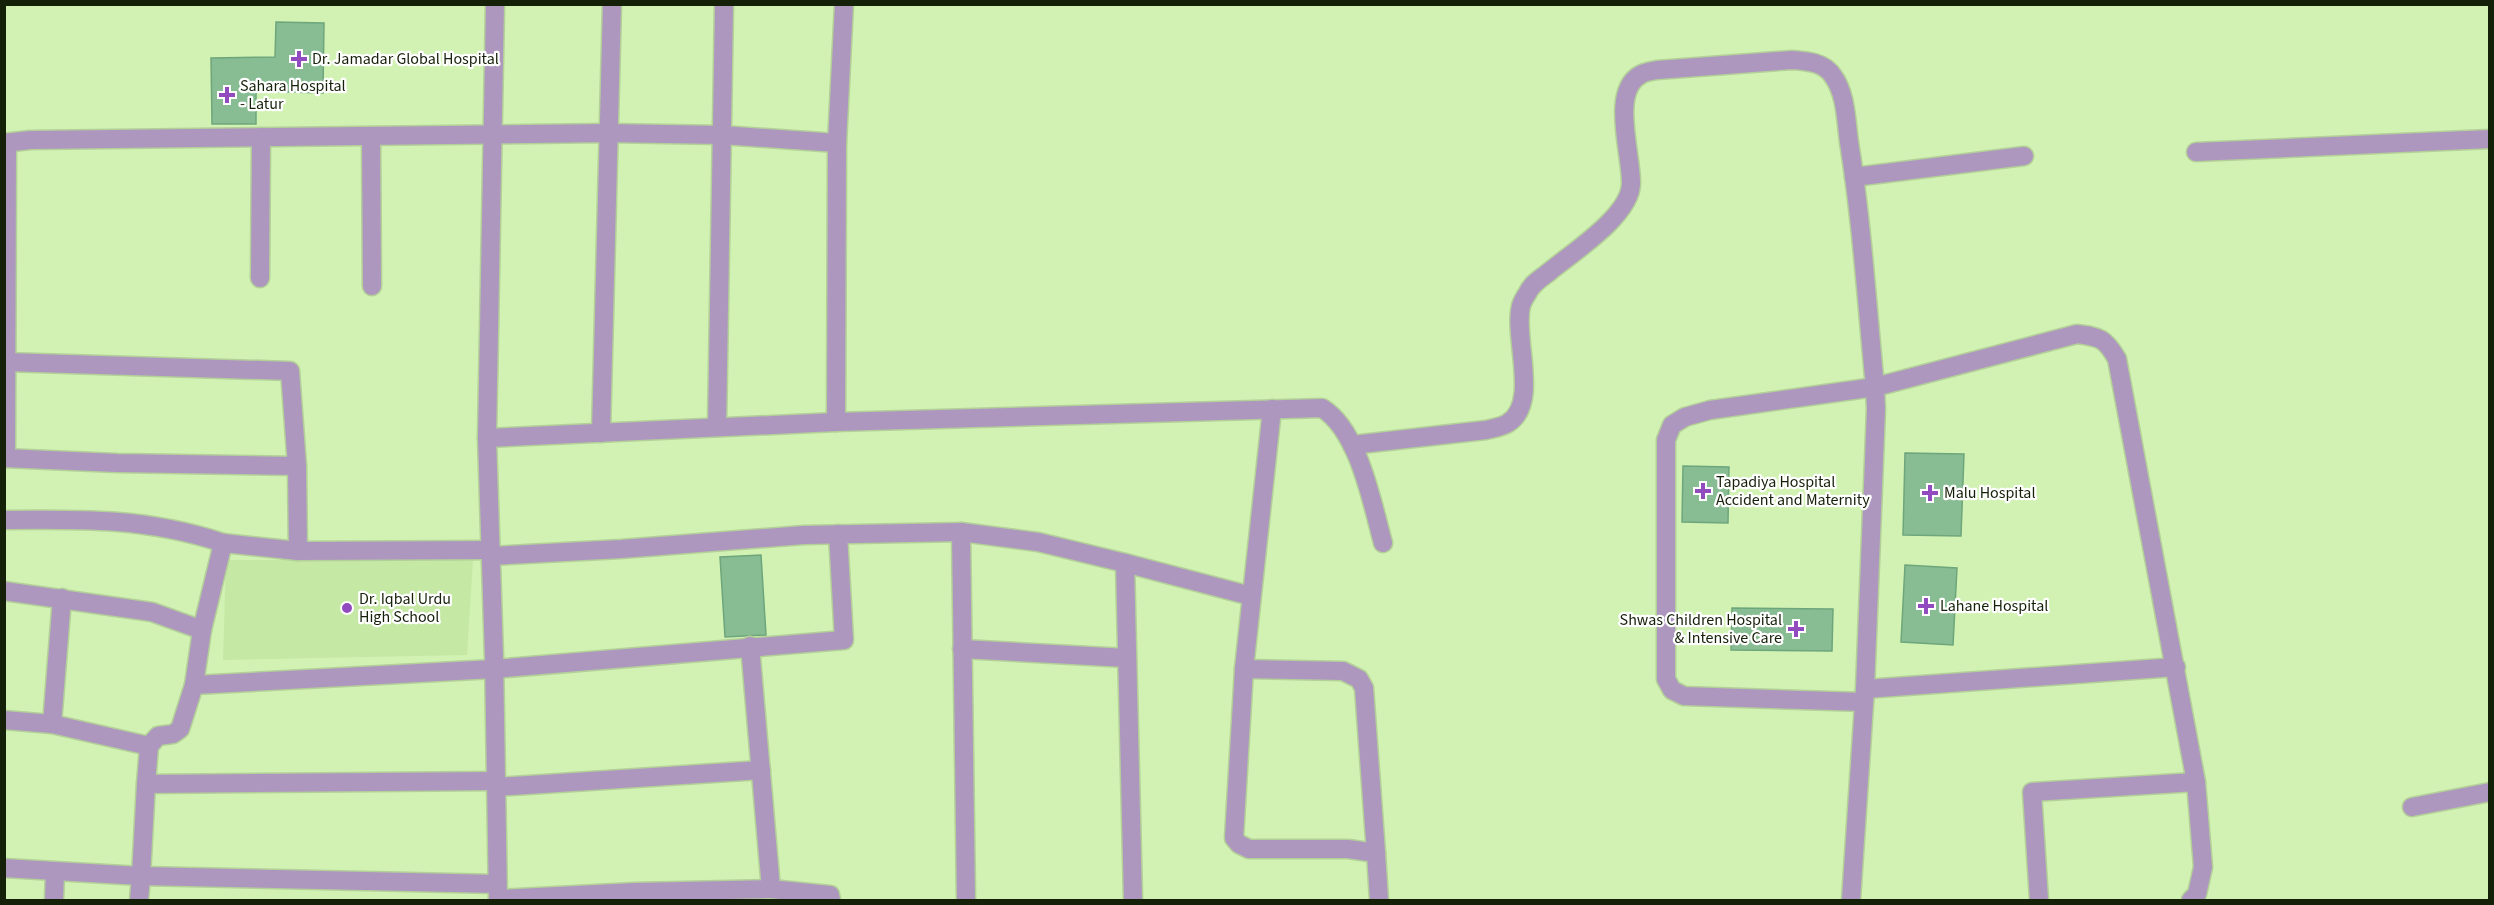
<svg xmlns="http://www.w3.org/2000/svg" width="2494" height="905" font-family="'Source Sans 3',sans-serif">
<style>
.built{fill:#c5e8a4}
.building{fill:#88bc93;stroke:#6ea67b;stroke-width:1.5}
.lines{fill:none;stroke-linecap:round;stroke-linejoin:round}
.minor-casing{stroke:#b4d099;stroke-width:21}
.minor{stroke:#ae97bf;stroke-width:18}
.poi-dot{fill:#924bbe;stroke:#fff;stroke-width:2}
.labels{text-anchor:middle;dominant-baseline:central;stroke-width:4.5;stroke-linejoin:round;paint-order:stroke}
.poi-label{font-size:16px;fill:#152009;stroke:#fff;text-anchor:start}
</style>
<rect width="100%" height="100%" fill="#d2f2b4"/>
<polygon class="built" points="226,560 473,560 467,655 223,660"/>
<g class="building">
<polygon points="276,22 324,23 323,93 256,91 256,124 212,124 211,58 275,57"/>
<polygon points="1905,453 1964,454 1961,536 1903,535"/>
<polygon points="1683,466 1729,467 1728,523 1682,522"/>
<polygon points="761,555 766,635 725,637 720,557"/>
<polygon points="1905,565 1957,568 1953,645 1901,642"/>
<polygon points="1732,608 1833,609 1832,651 1731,650"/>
</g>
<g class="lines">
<defs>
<g id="minor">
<polyline points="495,4 487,438 836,422 837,143 844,4"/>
<polyline points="371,136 372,286"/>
<polyline points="4,143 30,140 607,133 722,135 837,143"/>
<polyline points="2196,152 2490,139"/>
<polyline points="1854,177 2024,156"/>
<polyline points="260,278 261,137"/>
<polyline points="1272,409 1244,669 1234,838 1239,844 1249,849 1348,849 1376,853 1379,900"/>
<path d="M836,422L1322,408C1359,431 1372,503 1383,543"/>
<polyline points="717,427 724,4"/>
<polyline points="601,433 612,4"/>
<polyline points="487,438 494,657 498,900"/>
<path d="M1352,445L1486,430C1493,428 1502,427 1508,423C1540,403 1513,338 1521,306C1522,302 1525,297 1527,294C1531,284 1541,278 1549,272C1573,252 1630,216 1631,184C1632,156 1610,92 1640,75C1644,72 1652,71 1657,70L1792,60C1807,61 1824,62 1833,76C1846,94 1846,120 1849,142C1862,223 1867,305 1875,387L1710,410L1685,417L1672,425L1666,440V679L1672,690L1684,696L1864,702"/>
<polyline points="4,458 117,463 297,466 290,371 6,362"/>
<polyline points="6,458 7,143"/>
<polyline points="297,466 298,551"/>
<path d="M4,520C81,519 149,518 223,543"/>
<polyline points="961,532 966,900"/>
<polyline points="491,556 621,549 804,535 961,532 1038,542 1125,563 1251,596"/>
<polyline points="1125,563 1133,900"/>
<polyline points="4,591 152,612 202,630"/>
<polyline points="62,598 52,724 149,746"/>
<polyline points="750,646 771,889 830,895 831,900"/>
<polyline points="962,649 1127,658"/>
<polyline points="1244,669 1343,671 1359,679 1364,688 1376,853"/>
<polyline points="194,685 202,630 223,543 298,551 490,550"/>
<polyline points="1865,689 2176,667"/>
<polyline points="4,720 52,724"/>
<polyline points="146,784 149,746 158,736 173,734 180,729 194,685 494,669 844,640 838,534"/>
<polyline points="496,787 761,770"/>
<polyline points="2412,807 2490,792"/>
<polyline points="4,868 141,876 146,784 496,781"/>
<polyline points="498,899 635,892 771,889"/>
<polyline points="54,900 55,871"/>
<polyline points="139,900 141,876 497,884"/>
<path d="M1851,900L1865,689L1876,409L1875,387L2077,334C2100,337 2105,338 2117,359L2196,782L2203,867L2197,894L2191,900"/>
<polyline points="2039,900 2032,792 2196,782"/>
</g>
</defs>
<use href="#minor" class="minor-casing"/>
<use href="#minor" class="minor"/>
</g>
<g class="poi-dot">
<path d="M296 50h6v6h6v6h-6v6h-6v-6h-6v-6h6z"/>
<path d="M224 86h6v6h6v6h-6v6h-6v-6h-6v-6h6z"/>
<path d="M1700 482h6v6h6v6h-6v6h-6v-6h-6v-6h6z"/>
<path d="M1927 484h6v6h6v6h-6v6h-6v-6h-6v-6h6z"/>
<path d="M1923 597h6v6h6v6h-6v6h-6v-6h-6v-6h6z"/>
<circle cx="347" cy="608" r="6"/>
<path d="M1793 620h6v6h6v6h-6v6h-6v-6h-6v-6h6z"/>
</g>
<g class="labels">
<g class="poi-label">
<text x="312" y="59">Dr. Jamadar Global Hospital</text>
<text x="240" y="86">Sahara Hospital<tspan x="240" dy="18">- Latur</tspan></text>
<text x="1716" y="482">Tapadiya Hospital<tspan x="1716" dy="18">Accident and Maternity</tspan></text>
<text x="1944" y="493">Malu Hospital</text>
<text x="359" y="599">Dr. Iqbal Urdu<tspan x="359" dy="18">High School</tspan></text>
<text x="1940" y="606">Lahane Hospital</text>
<text x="1782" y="620" text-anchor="end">Shwas Children Hospital<tspan x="1782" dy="18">&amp; Intensive Care</tspan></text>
</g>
</g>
<rect width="2494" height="905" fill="none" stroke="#152009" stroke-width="12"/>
</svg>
